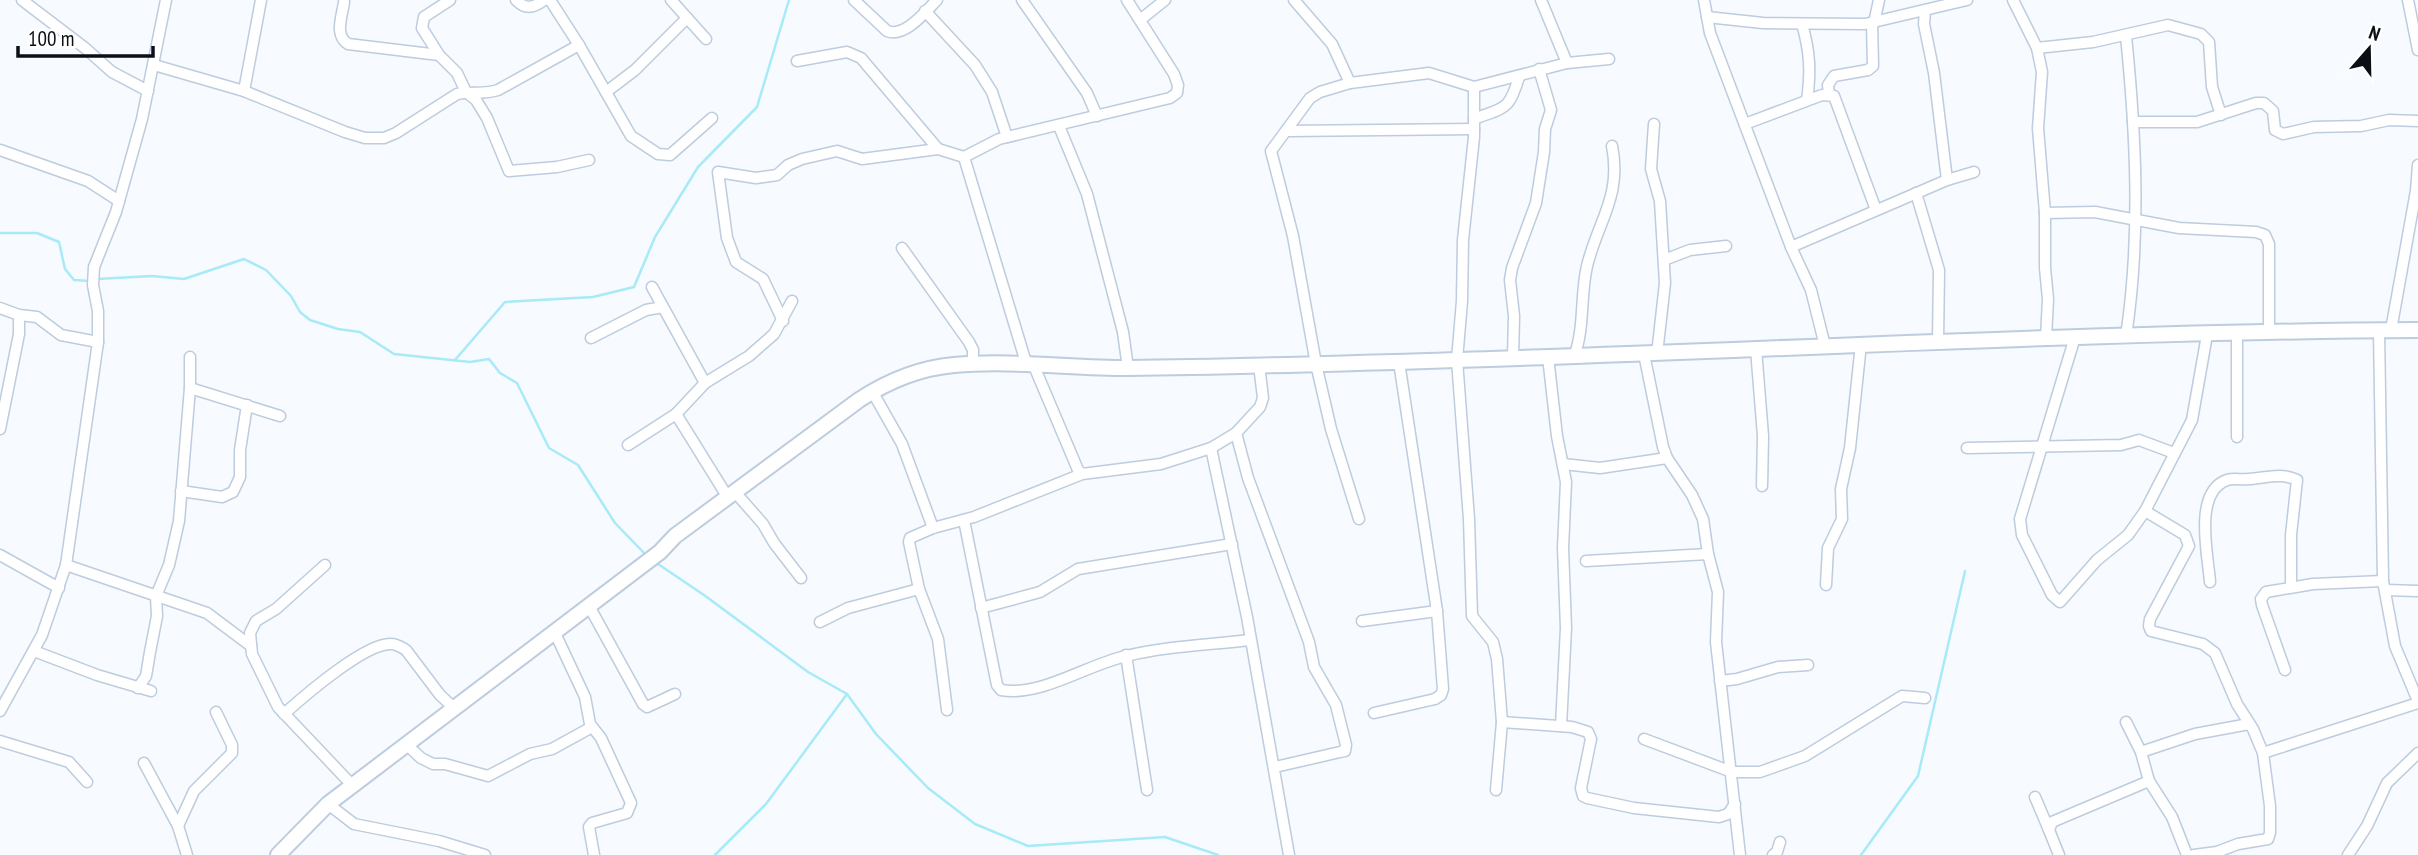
<svg xmlns="http://www.w3.org/2000/svg" width="2418" height="855" font-family="'PT Sans Narrow',sans-serif">
<style>
.lines{fill:none;stroke-linecap:round;stroke-linejoin:round}
.stream{stroke:#a7eaf8;stroke-width:2.5}
.minor-casing{stroke:#bdccde;stroke-width:13}
.secondary-casing{stroke:#bdccde;stroke-width:18}
.minor{stroke:#fff;stroke-width:10}
.secondary{stroke:#fff;stroke-width:14}
</style>
<rect width="100%" height="100%" fill="#f7fafe"/>
<g class="lines">
<g class="stream">
<polyline points="0,233 37,233 59,242 65,269 74,280 90,281"/>
<polyline points="97,279 152,276 184,279 244,259 266,270 291,296 300,312 310,320 338,329 360,332 394,354 470,362 489,359 500,373 517,383 549,448 578,465 615,523 647,556"/>
<polyline points="455,360 505,302 593,297 634,287 655,237 698,167 757,107 789,0"/>
<polyline points="655,562 704,595 808,672 847,694 876,734 928,788 975,824 1028,846 1165,837 1218,855"/>
<polyline points="715,855 766,804 847,694"/>
<polyline points="1861,855 1918,776 1965,571"/>
</g>
<defs>
<g id="minor">
<polyline points="22,0 85,48 112,72 148,91"/>
<polyline points="450,0 424,17 422,28 439,55 457,73 466,92 476,100 487,118 509,171 557,167 589,160"/>
<path d="M516,0C525,10 534,8 544,0"/>
<polyline points="550,0 579,45 631,136 658,154 670,155 712,118"/>
<polyline points="671,0 706,39"/>
<path d="M854,0L887,31C905,38 925,12 937,0"/>
<polyline points="1022,0 1087,93 1097,116"/>
<polyline points="1294,0 1332,44 1350,83"/>
<polyline points="1541,0 1567,63"/>
<polyline points="1704,0 1710,33 1791,247 1811,290 1825,346"/>
<polyline points="2013,0 2037,48 2042,72 2038,128 2045,213 2045,268 2048,299 2046,338"/>
<polyline points="2408,0 2418,50"/>
<path d="M344,2C342,17 334,35 348,44L439,55"/>
<polyline points="1925,10 1924,24 1934,73 1947,180"/>
<polyline points="925,11 975,65 992,92 1007,137"/>
<polyline points="1707,17 1763,23 1865,24 1967,0"/>
<polyline points="1140,20 1165,0"/>
<polyline points="1874,23 1879,0"/>
<path d="M1802,24C1810,52 1811,72 1807,100"/>
<polyline points="2037,48 2093,42 2168,25 2201,34 2209,42 2212,87 2221,115"/>
<polyline points="797,61 847,52 861,58 938,149"/>
<path d="M154,65L244,91L345,132L365,138H384L396,133L457,94C471,91 484,95 498,90L579,45"/>
<polyline points="1474,87 1474,137 1463,240 1462,301 1457,360 1469,519 1472,616 1493,642 1497,659 1502,722 1496,790"/>
<polyline points="244,91 261,0"/>
<polyline points="606,92 635,70 687,18"/>
<polyline points="1829,94 1828,85 1834,76 1868,70 1873,66 1872,23"/>
<path d="M1474,119C1505,107 1509,111 1519,77"/>
<polyline points="2133,122 2197,122 2256,103 2264,103 2273,111 2275,130 2283,134 2314,127 2361,126 2389,120 2418,121"/>
<polyline points="1654,124 1651,169 1660,201 1665,283 1657,354"/>
<polyline points="1745,124 1822,95 1834,96 1876,210"/>
<polyline points="1059,126 1087,194 1123,332 1128,368"/>
<polyline points="1287,131 1474,129"/>
<polyline points="0,150 88,181 119,201"/>
<polyline points="964,157 1027,366"/>
<polyline points="1916,193 1939,270 1938,342"/>
<polyline points="2045,213 2095,212 2179,228 2256,232 2265,235 2269,244 2269,333"/>
<polyline points="1791,247 1947,180 1974,172"/>
<polyline points="902,248 969,342 973,350 973,364"/>
<polyline points="1664,260 1690,250 1726,246"/>
<polyline points="652,287 705,383"/>
<polyline points="0,308 19,315 37,317 61,335 98,342"/>
<polyline points="783,321 763,279 736,262 727,238 718,172 756,178 777,175 788,165 802,159 837,151 862,159 938,149 964,157 999,139 1170,98 1177,93 1178,85 1174,74 1127,0"/>
<polyline points="2379,330 2383,581 2395,646 2418,701"/>
<polyline points="2391,330 2416,191 2418,165"/>
<path d="M2126,336C2141,237 2136,135 2126,36"/>
<polyline points="2075,337 2020,519 2022,535 2052,595 2060,602 2097,560 2128,535 2145,511 2192,420 2207,335"/>
<polyline points="591,338 646,310 663,307"/>
<polyline points="1756,349 1763,436 1762,486"/>
<polyline points="1644,354 1663,447 1667,458 1692,495 1703,519 1708,554 1718,592 1716,642 1740,855"/>
<polyline points="1548,357 1557,436 1566,482 1563,548 1566,628 1561,726"/>
<path d="M1574,357C1585,327 1580,296 1587,266C1598,221 1622,196 1612,146"/>
<polyline points="1513,358 1514,316 1510,280 1512,268 1536,203 1544,152 1545,129 1551,110 1539,69"/>
<polyline points="1034,366 1078,470 1082,474"/>
<polyline points="190,388 280,416"/>
<polyline points="872,391 902,444 933,528"/>
<polyline points="676,414 727,496"/>
<polyline points="0,429 19,334 19,315"/>
<polyline points="1236,433 1248,478 1309,642 1314,667 1336,705 1346,745 1345,751 1340,752 1275,767"/>
<polyline points="2237,437 2237,334"/>
<polyline points="628,445 676,414 705,383 749,356 774,334 792,301"/>
<polyline points="1211,448 1247,617 1289,855"/>
<polyline points="1967,448 2121,445 2139,440 2174,453"/>
<polyline points="1563,464 1600,468 1667,458"/>
<polyline points="181,491 222,497 233,492 240,477 240,450 247,405"/>
<polyline points="734,491 763,524 774,543 801,578"/>
<polyline points="2145,511 2185,535 2189,546 2150,619 2149,626 2151,631 2203,644 2215,653 2237,704 2253,729 2263,753 2270,806 2270,833 2268,839 2238,844 2217,852 2194,855"/>
<polyline points="1359,519 1331,429 1316,364 1293,236 1271,151 1310,98 1320,92 1350,83 1429,73 1474,87 1567,63 1609,59"/>
<path d="M964,520L997,685L1001,690C1041,697 1086,665 1126,656C1166,646 1209,645 1250,640"/>
<polyline points="0,555 59,588"/>
<polyline points="1586,561 1708,554"/>
<polyline points="66,565 207,613 251,646"/>
<polyline points="325,565 276,609 256,621 250,633 252,654 278,707 352,785"/>
<path d="M2210,582C2208,555 2193,492 2227,480C2233,478 2242,480 2249,479C2266,478 2280,472 2297,480L2291,535V586"/>
<polyline points="1826,585 1828,548 1842,519 1841,489 1850,448 1861,344"/>
<polyline points="2386,590 2418,591"/>
<polyline points="589,606 643,704 647,707 675,694"/>
<polyline points="981,608 1040,592 1078,569 1232,544"/>
<polyline points="1362,621 1437,611"/>
<polyline points="820,622 848,608 919,589"/>
<polyline points="555,633 585,697 590,724 601,738 631,803 627,813 592,823 589,827 594,855"/>
<polyline points="34,651 97,675 151,691"/>
<polyline points="1126,655 1147,790"/>
<polyline points="2285,670 2262,605 2261,599 2266,592 2313,584 2383,581"/>
<polyline points="1720,681 1737,679 1778,667 1808,665"/>
<polyline points="138,688 146,676 150,652 157,616 156,596 169,565 179,521 190,388 190,357"/>
<polyline points="947,710 938,639 919,589 909,542 910,538 933,528 974,517 1082,474 1161,464 1211,448 1236,433 1260,407 1263,398 1259,365"/>
<polyline points="0,711 42,635 66,565 98,342 98,311 93,285 94,267 116,212 142,119 166,0"/>
<polyline points="1374,713 1435,699 1441,695 1443,689 1437,611 1399,362"/>
<path d="M284,714C304,696 365,643 391,644C397,644 401,647 406,650L440,695L454,708"/>
<polyline points="1502,722 1572,727 1588,732 1591,739 1581,788 1583,796 1587,798 1634,808 1719,817 1728,814 1735,804"/>
<polyline points="2126,722 2141,752"/>
<polyline points="1644,739 1732,772 1760,772 1805,756 1902,696 1925,698"/>
<polyline points="0,741 69,762 87,782"/>
<polyline points="406,744 421,758 433,764 445,764 488,776 530,754 552,749 592,727"/>
<polyline points="2263,753 2418,703"/>
<polyline points="144,763 178,826 187,855"/>
<polyline points="2035,797 2049,830"/>
<polyline points="328,804 354,824 439,841 485,855"/>
<polyline points="178,826 194,791 232,753 232,745 216,712"/>
<polyline points="1773,855 1777,852 1780,842"/>
<polyline points="2059,855 2049,830 2052,822 2149,781"/>
<polyline points="2187,855 2172,817 2149,781 2141,752 2195,734 2249,724"/>
<polyline points="2348,855 2367,826 2387,783 2418,753"/>
</g>
<path id="secondary" d="M278,855L328,804L660,552L675,536L859,400C888,381 920,368 954,365C1011,360 1070,368 1128,368C1227,367 1327,364 1427,361C1757,351 2087,332 2418,330"/>
</defs>
<use href="#minor" class="minor-casing"/>
<use href="#secondary" class="secondary-casing"/>
<use href="#minor" class="minor"/>
<use href="#secondary" class="secondary"/>
</g>
<g transform="translate(2369 49) rotate(20)" stroke="#ffffff" stroke-width="5" paint-order="stroke">
<path d="M0-5L12 26L0 18L-12 26Z" fill="#0b1016"/>
<text y="-10" font-size="19" font-weight="bold" text-anchor="middle" fill="#0b1016">N</text>
</g>
<path d="M18 46v10h135v-10" fill="none" stroke="#0b1016" stroke-width="3.5"/>
<text x="28" y="46" font-size="21" fill="#0b1016" stroke="#ffffff" stroke-width="5" paint-order="stroke">100 m</text>
</svg>
